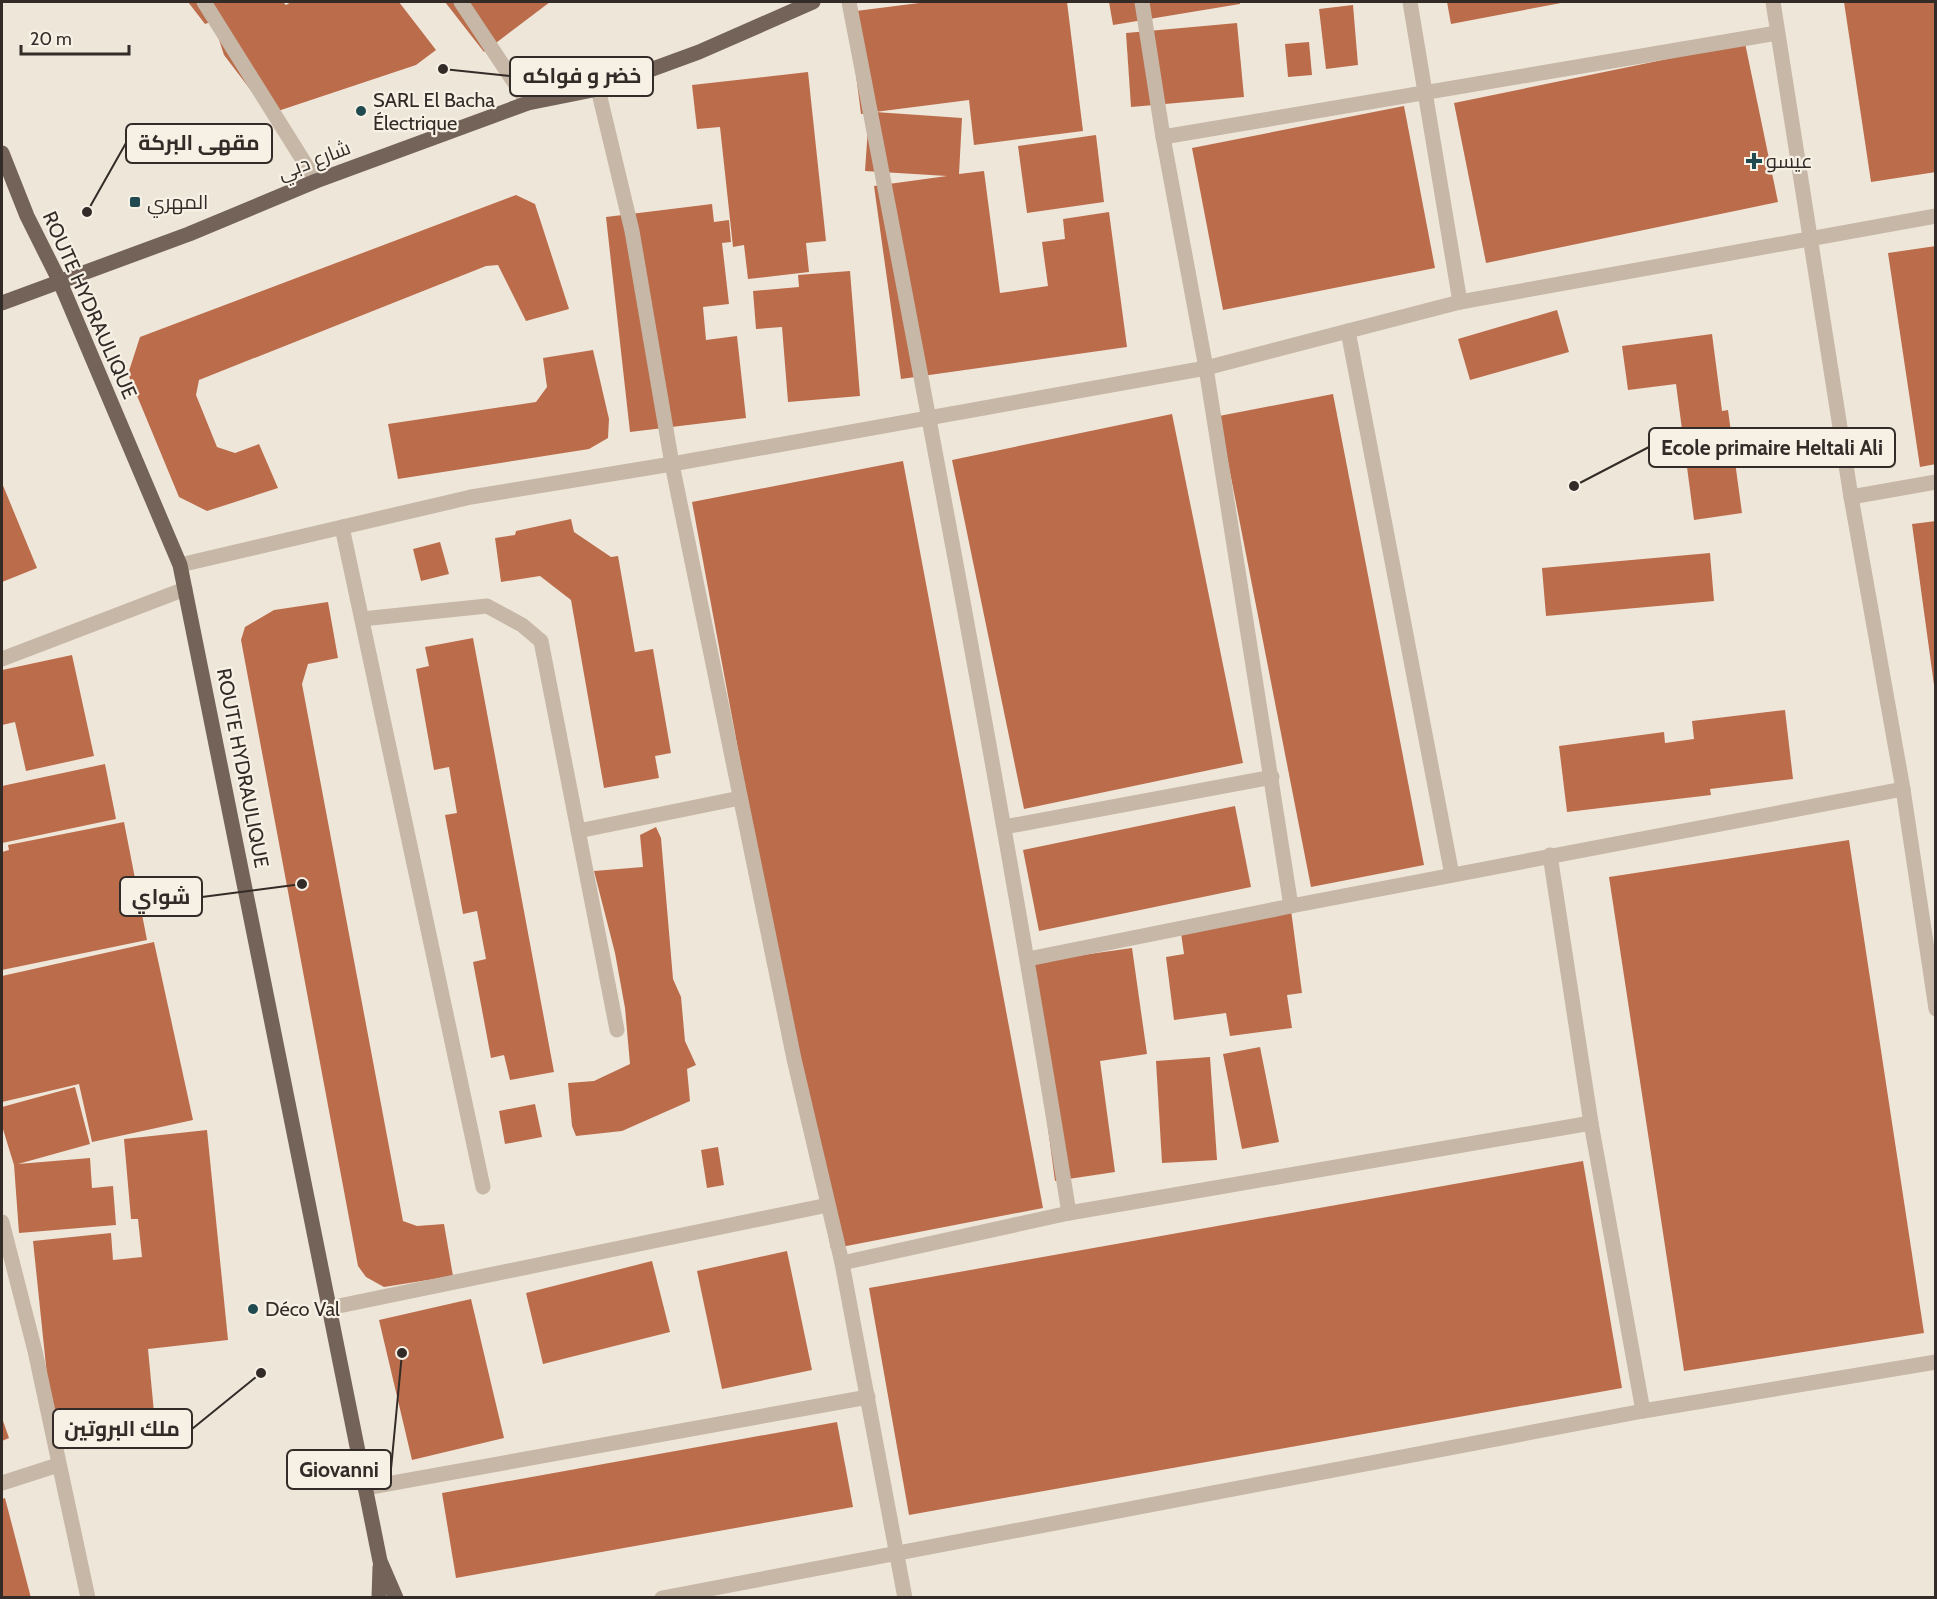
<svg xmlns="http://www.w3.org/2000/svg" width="1937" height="1599" font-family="Cabin,Cairo,sans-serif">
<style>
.building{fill:#bb6d4b}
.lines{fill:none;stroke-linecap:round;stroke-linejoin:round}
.minor{stroke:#c6b7a7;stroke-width:15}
.major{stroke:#736359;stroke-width:15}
.poi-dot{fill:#204a50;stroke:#f7f0e5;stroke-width:2}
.labels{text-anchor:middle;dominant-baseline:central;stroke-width:4.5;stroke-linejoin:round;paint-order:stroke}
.poi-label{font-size:20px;fill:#332b27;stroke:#f7f0e5;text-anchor:start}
.street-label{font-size:20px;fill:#332b27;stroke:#f7f0e5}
.leader{fill:none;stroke:#332b27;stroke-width:2}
.callout-dot{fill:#332b27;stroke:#f7f0e5;stroke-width:2}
.callout{fill:#f7f0e5;stroke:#332b27;stroke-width:2}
.callout-label{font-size:21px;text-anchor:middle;font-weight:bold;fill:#332b27}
</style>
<rect width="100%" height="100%" fill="#efe6da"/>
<g class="building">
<polygon points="188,2 283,2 286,5 291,2 399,2 436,50 416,65 269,114 224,55 213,21 205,24"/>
<polygon points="445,2 550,2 484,52"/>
<polygon points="927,2 1067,2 1083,131 974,145 969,100 875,112 962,118 959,174 984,171 1000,293 1048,286 1042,242 1065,239 1063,219 1109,212 1127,347 901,379 874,186 947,176 865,171 869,113 861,114 848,12"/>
<polygon points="1109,2 1240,2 1240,4 1113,25"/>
<polygon points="1447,2 1561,2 1561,3 1451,24"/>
<polygon points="1844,2 1936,2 1936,172 1871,182"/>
<polygon points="1353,5 1358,65 1326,69 1319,9"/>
<polygon points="1237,23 1244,97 1131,107 1126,33"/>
<polygon points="1309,42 1312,75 1288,77 1285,44"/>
<polygon points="1745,43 1778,202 1486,263 1454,103"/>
<polygon points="808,72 826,241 806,243 809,272 748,279 744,245 733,247 720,127 697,129 692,85"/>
<polygon points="1404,106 1435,268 1223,310 1192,148"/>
<polygon points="1096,135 1104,202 1027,213 1018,146"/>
<polygon points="516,195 535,204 569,309 526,321 498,265 486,266 199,380 196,395 217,447 235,453 259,444 278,488 207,511 179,497 128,374 140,337"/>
<polygon points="712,204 714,222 729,220 731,242 722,243 729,304 703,307 706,340 737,336 746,418 630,432 606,217"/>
<polygon points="1936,246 1936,464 1920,467 1888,253"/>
<polygon points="850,271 860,396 788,402 782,327 756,329 753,291 799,287 798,275"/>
<polygon points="1557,310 1569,352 1470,380 1458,339"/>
<polygon points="1712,334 1722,411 1728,410 1742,513 1694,520 1676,384 1628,390 1622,346"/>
<polygon points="593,350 609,419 608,438 589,449 398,479 388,424 536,402 547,387 543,358"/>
<polygon points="1333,394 1424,865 1311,887 1219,416"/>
<polygon points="1172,414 1243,763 1024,809 952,460"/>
<polygon points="903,461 1043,1208 831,1249 692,502"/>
<polygon points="2,483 37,568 2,582"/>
<polygon points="571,519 574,532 611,557 618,556 635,652 653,649 671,753 655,756 659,778 604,788 571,600 540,576 501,582 495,538 515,535 516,531"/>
<polygon points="1936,521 1936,685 1934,685 1912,524"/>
<polygon points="440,542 449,574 421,581 413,549"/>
<polygon points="1710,553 1714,601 1546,616 1542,568"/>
<polygon points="328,602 338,658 308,664 302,684 403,1221 417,1226 444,1224 453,1276 384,1287 366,1277 358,1266 241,640 245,627 274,610"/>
<polygon points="473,638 554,1072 510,1080 504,1055 491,1058 473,962 486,959 477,911 463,914 445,815 457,813 449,767 434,770 416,669 429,666 425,647"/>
<polygon points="72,655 94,756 26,771 15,722 2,725 2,670"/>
<polygon points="1785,710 1793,779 1710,789 1711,795 1567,812 1559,746 1664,732 1665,743 1694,739 1692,721"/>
<polygon points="105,764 116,819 2,843 2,786"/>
<polygon points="1235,806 1251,887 1039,931 1023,850"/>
<polygon points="124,822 147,940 2,970 2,852 9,850 8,845"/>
<polygon points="656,827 661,838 673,979 681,997 685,1041 696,1065 687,1069 690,1101 622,1131 576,1136 572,1126 568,1083 594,1081 630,1064 625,1008 615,953 594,871 643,867 640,835"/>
<polygon points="1849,840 1924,1333 1684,1371 1609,877"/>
<polygon points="1291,910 1302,993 1287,995 1292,1028 1230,1036 1226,1013 1174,1020 1166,957 1184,954 1180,926"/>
<polygon points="154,942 193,1120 92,1142 79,1084 2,1102 2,976"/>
<polygon points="1132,948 1147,1054 1100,1061 1115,1172 1055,1181 1026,963"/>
<polygon points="1260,1047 1279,1142 1242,1149 1223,1054"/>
<polygon points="1210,1057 1217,1160 1162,1163 1156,1061"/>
<polygon points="75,1087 90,1144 18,1164 90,1158 92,1188 113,1186 116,1225 19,1233 14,1165 2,1126 2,1107"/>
<polygon points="535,1104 542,1137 505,1144 499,1111"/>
<polygon points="207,1130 228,1340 148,1349 155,1423 53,1433 33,1241 111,1233 113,1260 142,1257 138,1219 131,1219 124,1139"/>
<polygon points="718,1147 724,1185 707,1188 701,1150"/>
<polygon points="1583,1161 1622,1388 909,1515 869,1288"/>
<polygon points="787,1251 812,1370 722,1389 697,1271"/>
<polygon points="652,1261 670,1332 543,1364 526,1293"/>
<polygon points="471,1299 504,1438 412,1460 379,1320"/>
<polygon points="2,1418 9,1438 2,1441"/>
<polygon points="837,1422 853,1507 456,1578 442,1493"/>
<polygon points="5,1498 31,1598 2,1598 2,1499"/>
</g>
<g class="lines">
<g class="minor">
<polyline points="204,2 316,181"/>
<polyline points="461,2 528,103"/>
<path d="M849,2C927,404 1004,808 1069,1213L1591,1123"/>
<polyline points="1142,2 1163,137 1206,368 1291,906 1903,789"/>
<polyline points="1410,2 1460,302"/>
<polyline points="1773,2 1851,497 1903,789 1936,1009"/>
<polyline points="598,89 632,231 672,464 794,1059 842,1263 905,1598"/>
<polyline points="1163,137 1777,33"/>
<polyline points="1348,331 1452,875"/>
<polyline points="1851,497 1936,482"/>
<polyline points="342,527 483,1187"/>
<polyline points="180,565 471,497 672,464 1206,368 1460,302 1936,216"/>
<polyline points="362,619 487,606 522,625 541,641 617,1030"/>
<polyline points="2,659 185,589"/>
<polyline points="1004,827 1272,777"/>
<polyline points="578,831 740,798"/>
<polyline points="1550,855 1591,1123 1643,1411"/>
<polyline points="1028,959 1291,906"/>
<polyline points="2,1222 35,1351 88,1598"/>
<polyline points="842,1263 1069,1213"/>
<polyline points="329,1308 828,1205"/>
<polyline points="2,1483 58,1465"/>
<polyline points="365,1488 868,1397"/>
<polyline points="662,1598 1643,1411 1936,1362"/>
</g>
<g class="major">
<polyline points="2,153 27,216 60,282 180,565 380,1561 396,1598"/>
<polyline points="2,303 189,234 316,181 528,103 598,89 699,52 813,2"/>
<polyline points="379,1598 380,1567"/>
</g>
</g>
<g class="poi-dot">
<circle cx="361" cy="111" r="6"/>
<path d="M1751 152h6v6h6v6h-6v6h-6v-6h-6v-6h6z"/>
<rect x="129" y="196" width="12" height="12" rx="3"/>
<circle cx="253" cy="1309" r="6"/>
</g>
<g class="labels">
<g class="poi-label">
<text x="373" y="100">SARL El Bacha<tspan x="373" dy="23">Électrique</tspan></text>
<text x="1766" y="161">عيسو</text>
<text x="147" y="202">المهري</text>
<text x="265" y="1309">Déco Val</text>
</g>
<g class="street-label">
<text transform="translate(314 160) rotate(-21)">شارع دبي</text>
<text transform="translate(90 305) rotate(66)">ROUTE HYDRAULIQUE</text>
<text transform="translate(243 768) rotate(79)">ROUTE HYDRAULIQUE</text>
</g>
</g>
<path class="leader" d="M443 69L510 76M87 212L126 143M1574 486L1649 447M302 884L202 897M261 1373L192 1429M402 1353L391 1469"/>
<g class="callout-dot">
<circle cx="443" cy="69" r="6"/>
<circle cx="87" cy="212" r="6"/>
<circle cx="1574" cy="486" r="6"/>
<circle cx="302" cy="884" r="6"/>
<circle cx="261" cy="1373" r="6"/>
<circle cx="402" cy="1353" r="6"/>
</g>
<g class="callout">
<rect x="510" y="57" width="143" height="39" rx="6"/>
<rect x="126" y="124" width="146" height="39" rx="6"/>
<rect x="1649" y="428" width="246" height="39" rx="6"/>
<rect x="120" y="877" width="82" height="39" rx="6"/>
<rect x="53" y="1409" width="139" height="39" rx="6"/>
<rect x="287" y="1450" width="104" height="39" rx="6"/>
</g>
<g class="callout-label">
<text x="582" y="83">خضر و فواكه</text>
<text x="199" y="150">مقهى البركة</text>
<text x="1772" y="455">Ecole primaire Heltali Ali</text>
<text x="161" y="904">شواي</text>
<text x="122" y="1436">ملك البروتين</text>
<text x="339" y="1477">Giovanni</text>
</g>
<rect width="1937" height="1599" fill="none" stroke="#332b27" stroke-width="6"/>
<path d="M21 45v9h108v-9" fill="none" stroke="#332b27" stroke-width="3"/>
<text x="30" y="45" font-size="18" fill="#332b27" stroke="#f7f0e5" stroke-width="4.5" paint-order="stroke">20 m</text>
</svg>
